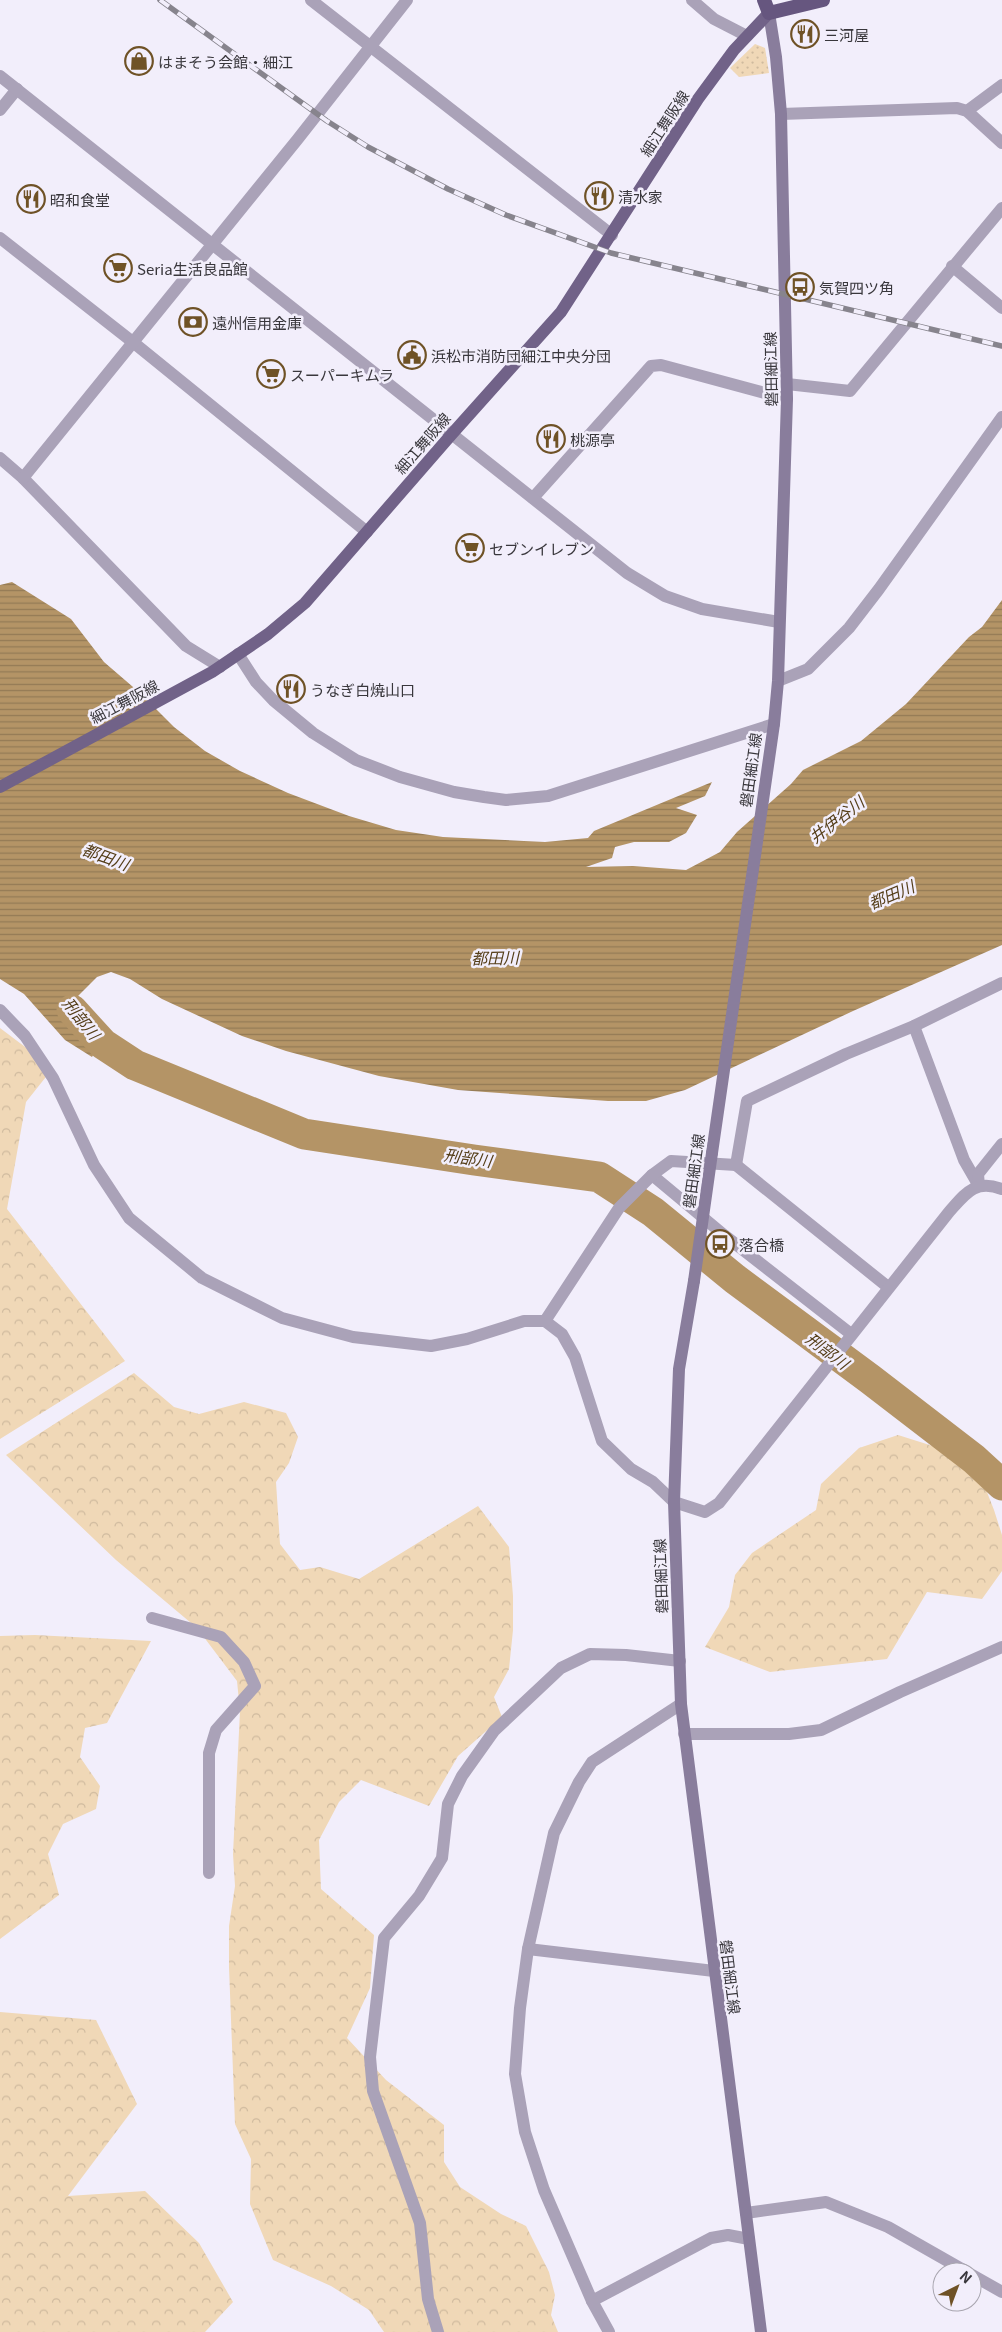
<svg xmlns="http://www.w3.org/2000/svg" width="1002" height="2332" font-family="Georgia,'Noto Sans JP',serif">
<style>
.grass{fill:url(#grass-dots)}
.forest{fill:url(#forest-crowns)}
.water{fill:url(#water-rules)}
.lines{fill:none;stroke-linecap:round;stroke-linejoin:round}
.river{stroke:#b49466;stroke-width:31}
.minor{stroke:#aaa2b8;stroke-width:12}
.tertiary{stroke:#aaa2b8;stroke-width:12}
.secondary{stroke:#897d9c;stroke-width:12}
.primary{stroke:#716288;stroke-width:12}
.trunk{stroke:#66567f;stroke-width:14}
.rail-casing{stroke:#87848d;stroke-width:5.5}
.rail{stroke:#f2eefb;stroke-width:4;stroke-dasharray:11;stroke-linecap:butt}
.secondary-bridge{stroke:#897d9c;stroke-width:12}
.labels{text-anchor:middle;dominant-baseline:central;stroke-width:5;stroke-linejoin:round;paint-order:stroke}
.poi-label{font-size:15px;fill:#39373c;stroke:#f2eefb;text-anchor:start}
.street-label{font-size:15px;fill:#39373c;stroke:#f2eefb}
.water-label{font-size:16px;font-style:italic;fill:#553e19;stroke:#f2eefb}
</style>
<defs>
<pattern id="grass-dots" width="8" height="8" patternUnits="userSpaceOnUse" patternTransform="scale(1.25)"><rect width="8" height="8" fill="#f0d8b7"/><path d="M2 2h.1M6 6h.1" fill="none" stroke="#cfba9e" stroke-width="1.8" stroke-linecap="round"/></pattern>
<pattern id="forest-crowns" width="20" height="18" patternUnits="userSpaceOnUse" patternTransform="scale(1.25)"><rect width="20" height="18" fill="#f0d8b7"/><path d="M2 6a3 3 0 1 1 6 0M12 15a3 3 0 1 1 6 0" fill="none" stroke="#cfba9e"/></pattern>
<pattern id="water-rules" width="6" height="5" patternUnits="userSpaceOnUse" patternTransform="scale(1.25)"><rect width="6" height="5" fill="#b49466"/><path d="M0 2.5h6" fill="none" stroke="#937a55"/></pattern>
</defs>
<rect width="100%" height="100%" fill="#f2eefb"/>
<polygon class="grass" points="755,44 765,48 769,73 739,77 730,68"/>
<g class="forest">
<polygon points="0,1028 53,1068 26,1102 7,1209 125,1361 0,1439"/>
<polygon points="134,1373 174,1407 199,1414 244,1402 286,1413 298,1437 289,1463 276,1482 280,1544 300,1570 320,1567 359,1579 478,1506 509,1547 513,1596 513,1630 509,1669 494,1697 502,1717 458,1756 429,1806 361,1780 339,1802 319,1840 321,1889 374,1935 370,1988 347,2038 386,2080 444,2125 444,2162 460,2187 501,2214 526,2226 549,2272 555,2295 551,2315 558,2332 384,2332 369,2310 331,2286 273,2260 250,2204 251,2159 235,2124 229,1967 229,1926 235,1886 233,1854 240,1711 237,1681 197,1628 116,1560 6,1455"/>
<polygon points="898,1435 974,1459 994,1510 1002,1535 1002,1571 982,1599 927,1592 887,1659 770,1672 705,1647 729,1607 735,1575 752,1553 816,1510 821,1484 859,1448"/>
<polygon points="35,1635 151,1641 107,1723 85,1728 80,1757 100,1786 96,1809 63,1824 48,1854 59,1895 0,1939 0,1636"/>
<polygon points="0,2012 96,2020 137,2104 68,2196 145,2191 199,2243 233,2302 205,2332 0,2332"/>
</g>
<polygon class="water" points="12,582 71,619 104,662 140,693 174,727 205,751 240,771 288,793 349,816 396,830 443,837 545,842 588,838 594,831 712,782 705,796 676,808 697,815 686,833 669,842 634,842 615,847 612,858 586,867 633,866 686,870 720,852 737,832 791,784 803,770 861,741 906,704 969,637 982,627 1002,600 1002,945 853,1011 685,1090 646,1101 608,1101 458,1090 379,1076 286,1051 242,1036 162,999 130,979 111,972 97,977 78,996 80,1009 107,1031 92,1057 65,1040 24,994 0,979 0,585"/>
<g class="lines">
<polyline class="river" points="72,1010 103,1044 135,1065 304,1134 474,1160 599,1177 653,1212 735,1279 870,1379 974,1459 1002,1485"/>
<g class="minor">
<polyline points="311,0 612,235"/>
<polyline points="692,0 714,19 747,36"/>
<polyline points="0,110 17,89"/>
<polyline points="967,111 1002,85"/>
<polyline points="781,114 957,108 967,111 1002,143"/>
<polyline points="0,238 134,343 367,532"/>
<polyline points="952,266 1002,308"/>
<polyline points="787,384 850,391 1002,208"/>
<polyline points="0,458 23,478 186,646 220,667"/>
<polyline points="23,478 297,140 407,0"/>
<polyline points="533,498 651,366 661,365 787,399"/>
<polyline points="238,654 256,682 273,700 313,733 356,760 400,777 454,792 484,797 506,800 548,796 774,724"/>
<polyline points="0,1010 25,1036 53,1078 94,1165 129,1218 202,1278 282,1318 353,1337 431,1346 467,1339 524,1321 545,1321 562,1334 575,1357 602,1441 631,1469 653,1482 674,1502"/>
<polyline points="914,1026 964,1160 979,1186"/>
<polyline points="736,1165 888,1287"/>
<polyline points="652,1175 724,1235 851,1334"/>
<polyline points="979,1186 978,1174 1002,1144"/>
<polyline points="545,1321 619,1208 652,1175 671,1161 736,1165 747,1101 846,1054 914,1026 1002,983"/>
<polyline points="152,1618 221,1637 244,1662 255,1686 216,1730 209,1753 209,1873"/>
<polyline points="684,1734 789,1734 821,1730 900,1692 1002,1647"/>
<polyline points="528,1949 714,1971"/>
<polyline points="746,2213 826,2202 888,2227 967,2272"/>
<polyline points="972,2275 1002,2292"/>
<polyline points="592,2301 711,2238 728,2235 749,2239"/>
<polyline points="438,2332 428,2299 420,2223 373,2091 370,2057 384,1938 419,1896 442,1858 448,1804 462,1776 494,1731 561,1668 590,1654 626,1655 680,1661"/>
<polyline points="609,2332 592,2301 544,2190 525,2132 515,2074 520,2008 528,1949 554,1833 579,1782 592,1762 681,1704"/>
</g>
<g class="tertiary">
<polyline points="0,76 627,573 665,596 702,609 779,622"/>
<polyline points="778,681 808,669 849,628 879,589 1002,417"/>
<path d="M674,1502L705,1512L719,1503L949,1212C966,1193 975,1179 1002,1189"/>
</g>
<g class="secondary">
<polyline points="712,1153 774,724 778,681 787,399 781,114 776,57 769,13"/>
<polyline points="694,1281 679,1369 674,1502 681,1704 761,2332"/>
</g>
<polyline class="primary" points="0,787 212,672 268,634 305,603 451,435 561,312 698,99 734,50 769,13"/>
<polyline class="trunk" points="764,0 769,13 823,0"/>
<defs>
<polyline id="rail" points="160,0 327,121 368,147 448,189 506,215 611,253 1002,346"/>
</defs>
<use href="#rail" class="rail-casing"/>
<use href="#rail" class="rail"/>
<polyline class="secondary-bridge" points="694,1281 712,1153"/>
</g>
<defs>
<symbol id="restaurant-ring" viewBox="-11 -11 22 22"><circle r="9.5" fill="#f2eefb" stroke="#6f5226" stroke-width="1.5"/><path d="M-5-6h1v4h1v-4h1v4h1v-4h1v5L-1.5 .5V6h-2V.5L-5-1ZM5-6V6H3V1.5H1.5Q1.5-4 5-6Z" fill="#6f5226"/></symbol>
<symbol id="shop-ring" viewBox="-11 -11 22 22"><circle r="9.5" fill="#f2eefb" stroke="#6f5226" stroke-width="1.5"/><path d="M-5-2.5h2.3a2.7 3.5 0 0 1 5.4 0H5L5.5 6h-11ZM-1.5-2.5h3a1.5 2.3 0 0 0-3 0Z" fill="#6f5226"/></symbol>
<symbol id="supermarket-ring" viewBox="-11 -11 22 22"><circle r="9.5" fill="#f2eefb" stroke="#6f5226" stroke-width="1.5"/><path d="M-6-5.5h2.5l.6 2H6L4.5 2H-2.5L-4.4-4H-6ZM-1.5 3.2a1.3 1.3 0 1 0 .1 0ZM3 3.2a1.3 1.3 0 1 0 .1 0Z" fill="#6f5226"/></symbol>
<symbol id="bus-ring" viewBox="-11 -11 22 22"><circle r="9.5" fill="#f2eefb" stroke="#6f5226" stroke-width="1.5"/><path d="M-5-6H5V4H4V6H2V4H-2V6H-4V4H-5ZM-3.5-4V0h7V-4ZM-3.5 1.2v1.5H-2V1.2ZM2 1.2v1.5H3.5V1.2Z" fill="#6f5226"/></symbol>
<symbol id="bank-ring" viewBox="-11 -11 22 22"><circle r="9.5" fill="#f2eefb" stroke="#6f5226" stroke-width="1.5"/><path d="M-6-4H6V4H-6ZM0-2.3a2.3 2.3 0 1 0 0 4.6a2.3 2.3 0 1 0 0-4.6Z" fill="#6f5226"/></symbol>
<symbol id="civic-ring" viewBox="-11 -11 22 22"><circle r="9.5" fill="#f2eefb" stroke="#6f5226" stroke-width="1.5"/><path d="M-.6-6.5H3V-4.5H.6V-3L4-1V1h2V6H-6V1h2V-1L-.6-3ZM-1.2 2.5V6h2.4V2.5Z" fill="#6f5226"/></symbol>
</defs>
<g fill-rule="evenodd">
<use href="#restaurant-ring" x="789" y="18" width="32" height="32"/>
<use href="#shop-ring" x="123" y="45" width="32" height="32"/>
<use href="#restaurant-ring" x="583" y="180" width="32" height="32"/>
<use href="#restaurant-ring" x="15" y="183" width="32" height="32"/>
<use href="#supermarket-ring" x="102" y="252" width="32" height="32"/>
<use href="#bus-ring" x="784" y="271" width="32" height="32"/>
<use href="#bank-ring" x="177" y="306" width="32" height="32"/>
<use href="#civic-ring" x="396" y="339" width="32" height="32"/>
<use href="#supermarket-ring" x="255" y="358" width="32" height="32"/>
<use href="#restaurant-ring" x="535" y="423" width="32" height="32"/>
<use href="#supermarket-ring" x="454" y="532" width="32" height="32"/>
<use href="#restaurant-ring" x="275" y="673" width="32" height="32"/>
<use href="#bus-ring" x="704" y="1228" width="32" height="32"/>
</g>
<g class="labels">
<g class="poi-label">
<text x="824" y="34">三河屋</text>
<text x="158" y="61">はまそう会館・細江</text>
<text x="618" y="196">清水家</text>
<text x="50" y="199">昭和食堂</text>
<text x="137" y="268">Seria生活良品館</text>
<text x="819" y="287">気賀四ツ角</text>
<text x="212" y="322">遠州信用金庫</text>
<text x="431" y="355">浜松市消防団細江中央分団</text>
<text x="290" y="374">スーパーキムラ</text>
<text x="570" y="439">桃源亭</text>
<text x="489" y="548">セブンイレブン</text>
<text x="310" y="689">うなぎ白焼山口</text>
<text x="739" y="1244">落合橋</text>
</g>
<g class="street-label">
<text transform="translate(664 123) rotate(-57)">細江舞阪線</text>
<text transform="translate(770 369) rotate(-91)">磐田細江線</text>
<text transform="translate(422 443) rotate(-49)">細江舞阪線</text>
<text transform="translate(124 701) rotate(-28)">細江舞阪線</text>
<text transform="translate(750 770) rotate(-82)">磐田細江線</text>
<text transform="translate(693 1171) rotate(-82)">磐田細江線</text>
<text transform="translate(660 1576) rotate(-92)">磐田細江線</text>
<text transform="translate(731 1977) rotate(83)">磐田細江線</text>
</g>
<g class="water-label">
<text transform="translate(836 819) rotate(-38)">井伊谷川</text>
<text transform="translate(106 856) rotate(20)">都田川</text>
<text transform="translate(891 894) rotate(-23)">都田川</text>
<text transform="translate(495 957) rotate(-1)">都田川</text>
<text transform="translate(82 1018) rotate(51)">刑部川</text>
<text transform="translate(468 1157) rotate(8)">刑部川</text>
<text transform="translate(828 1350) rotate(37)">刑部川</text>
</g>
</g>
<g transform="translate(957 2287) rotate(42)"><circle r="24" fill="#f2eefb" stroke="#a8a5af"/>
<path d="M0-4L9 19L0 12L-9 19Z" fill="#6f5226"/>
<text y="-8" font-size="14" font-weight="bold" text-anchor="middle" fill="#39373c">N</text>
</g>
</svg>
